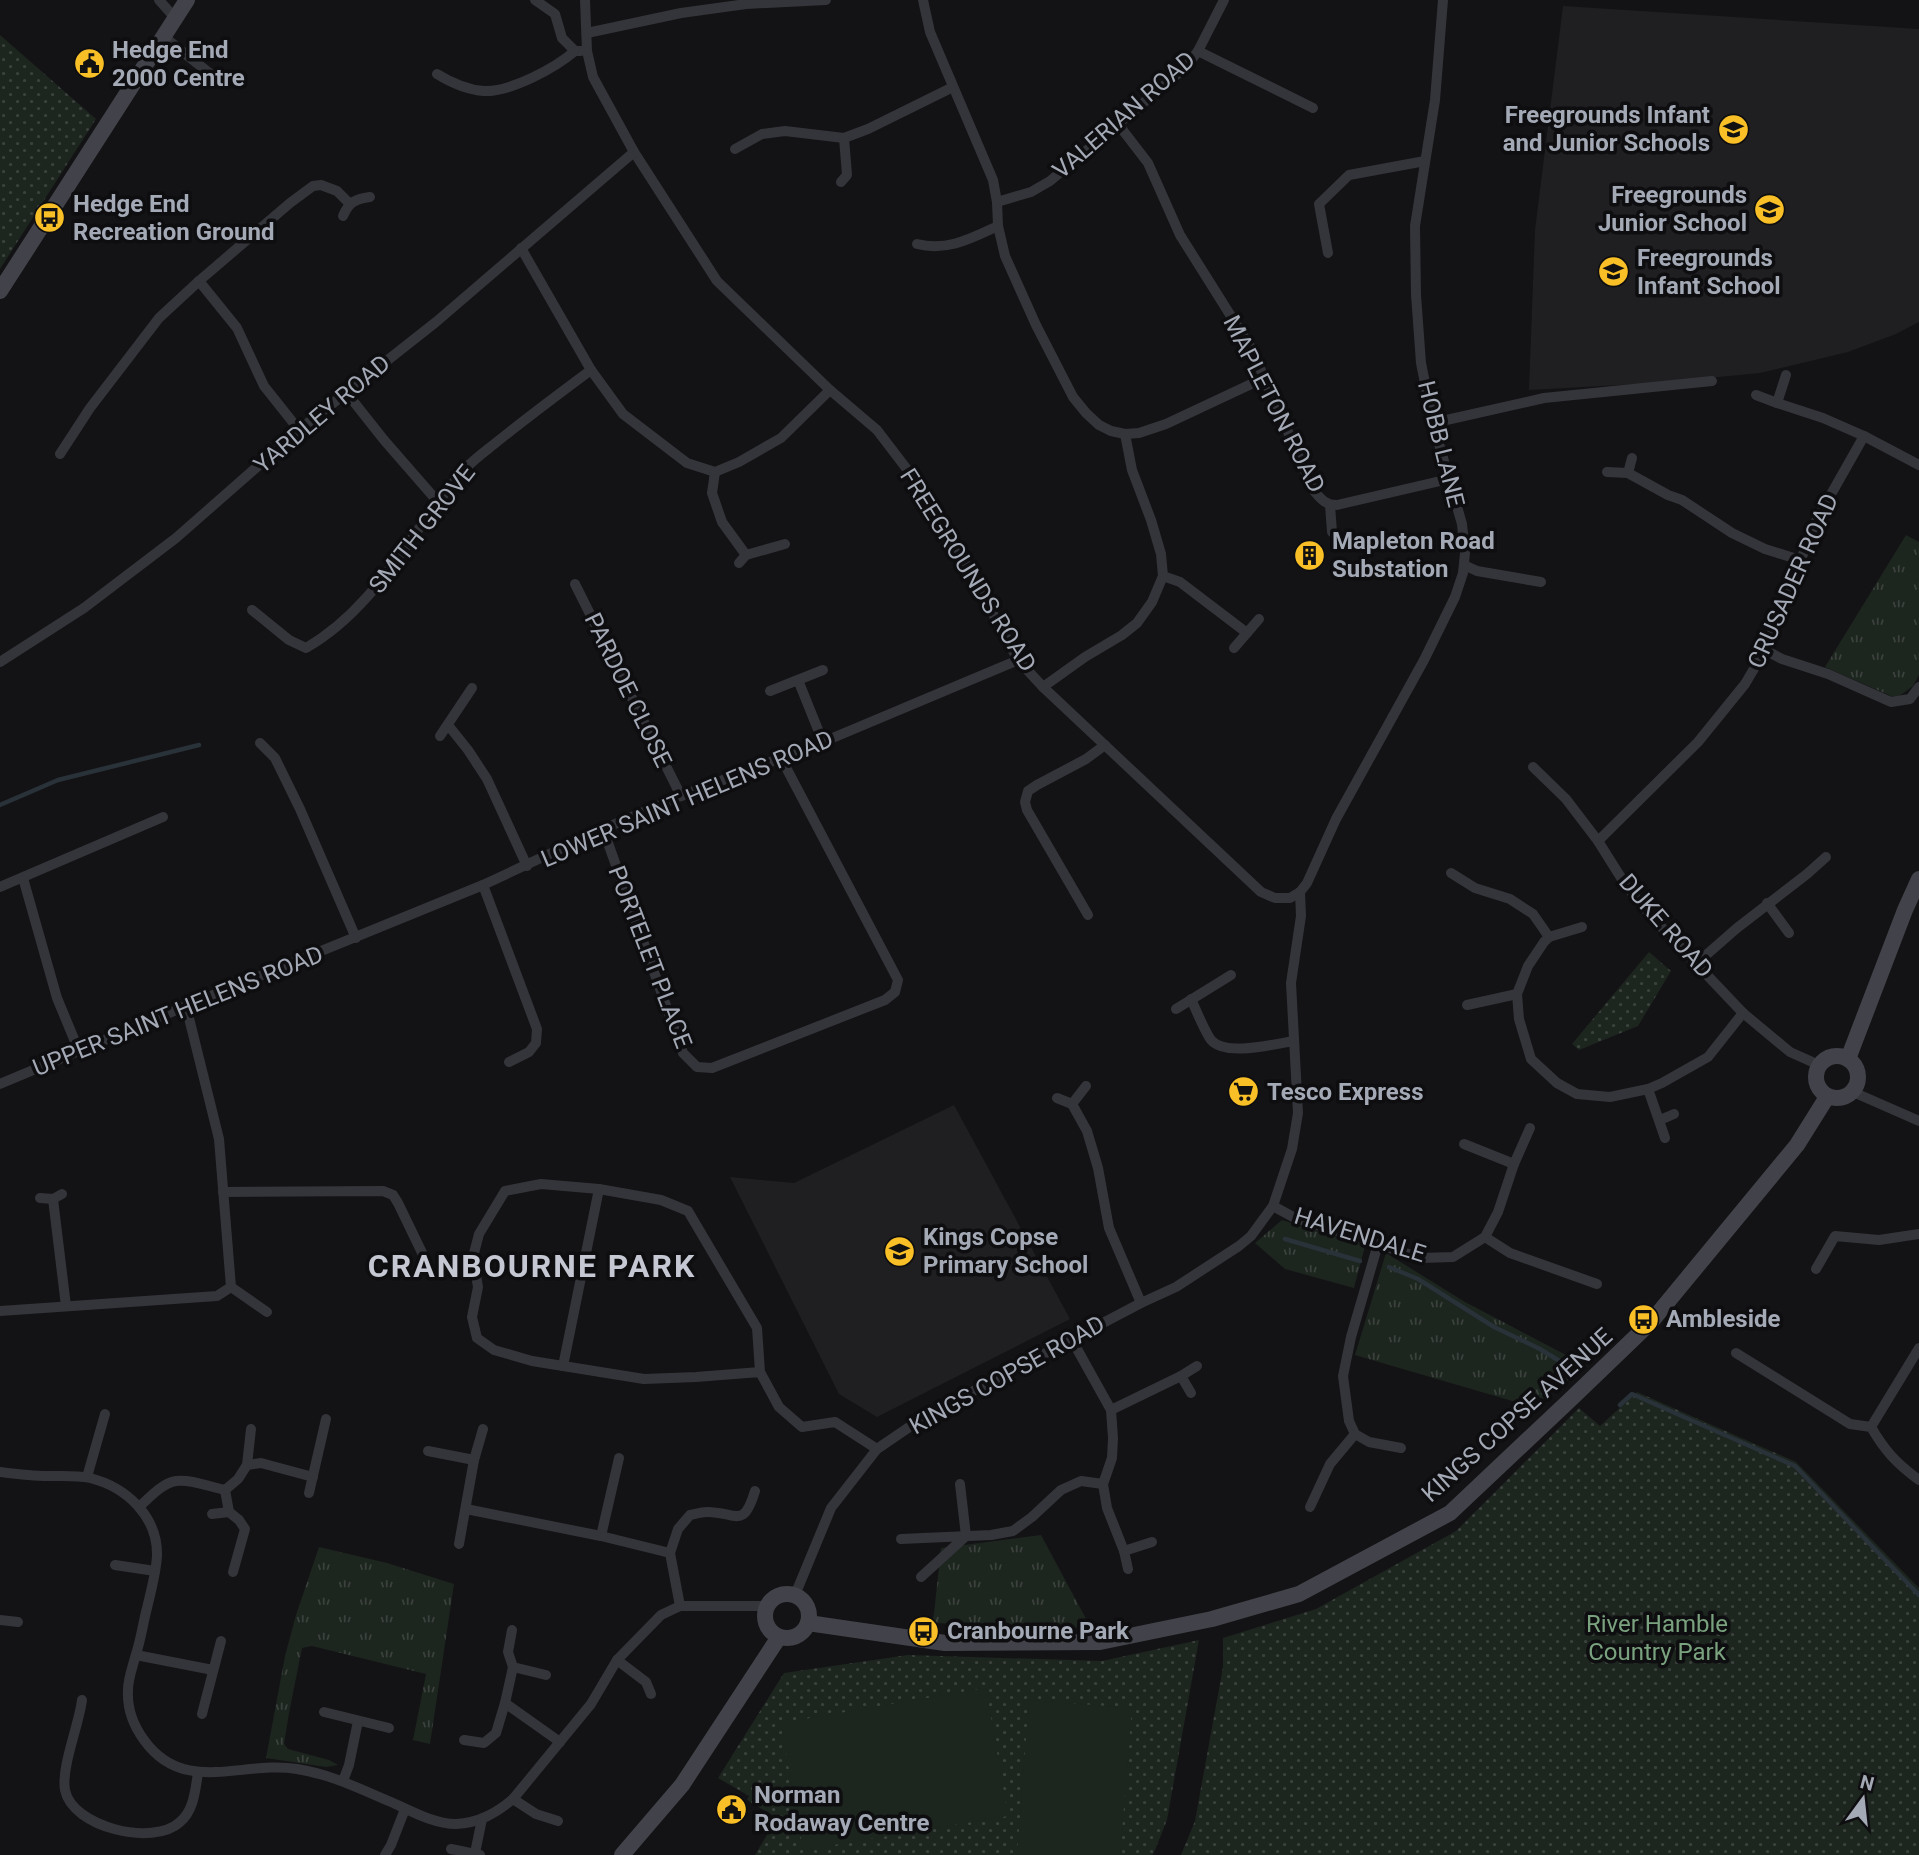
<svg xmlns="http://www.w3.org/2000/svg" width="1919" height="1855" font-family="Roboto,sans-serif">
<style>
.built{fill:#1f1f22}
.grass{fill:url(#grass-tufts)}
.park{fill:url(#park-dots)}
.pitch{fill:#1d251f}
.lines{fill:none;stroke-linecap:round;stroke-linejoin:round}
.stream{stroke:#293139;stroke-width:4.5}
.street{stroke:#34353a;stroke-width:10}
.secondary{stroke:#42434a;stroke-width:16}
.labels{text-anchor:middle;dominant-baseline:central;stroke-width:7;stroke-linejoin:round;paint-order:stroke}
.poi-label{font-size:24px;font-weight:bold;fill:#a4a9b6;stroke:#0e0e10;text-anchor:start}
.street-label{font-size:24px;fill:#a4a9b6;stroke:#0e0e10}
.park-label{font-size:24px;fill:#7aa27f;stroke:#0e0e10}
.district-label{font-size:32px;font-weight:bold;letter-spacing:2px;fill:#c5c8d2;stroke:#0e0e10}
</style>
<defs>
<pattern id="grass-tufts" width="24" height="20" patternUnits="userSpaceOnUse" patternTransform="scale(1.75)"><rect width="24" height="20" fill="#1d251f"/><path d="M3 7l-1-3M5 7V3M7 7l1-3M15 17l-1-3M17 17v-4M19 17l1-3" fill="none" stroke="#3b423d"/></pattern>
<pattern id="park-dots" width="8" height="8" patternUnits="userSpaceOnUse" patternTransform="scale(1.75)"><rect width="8" height="8" fill="#1d251f"/><path d="M2 2h.1M6 6h.1" fill="none" stroke="#3b423d" stroke-width="1.8" stroke-linecap="round"/></pattern>
</defs>
<rect width="100%" height="100%" fill="#131315"/>
<g class="built">
<polygon points="1563,6 1919,29 1919,322 1896,334 1848,352 1760,373 1656,383 1529,390 1535,230"/>
<polygon points="954,1105 1070,1319 877,1417 839,1394 730,1177 794,1183"/>
</g>
<g class="grass">
<polygon points="1906,535 1919,542 1919,675 1913,686 1898,697 1891,696 1825,667"/>
<polygon points="1282,1220 1365,1246 1354,1288 1285,1269 1255,1243"/>
<polygon points="1386,1253 1465,1302 1587,1366 1533,1407 1355,1355"/>
<polygon points="1041,1535 1091,1628 933,1623 941,1548"/>
<polygon points="319,1547 387,1563 454,1584 430,1744 413,1740 426,1674 312,1646 302,1648 289,1713 284,1744 288,1749 329,1760 338,1765 326,1767 266,1758 285,1656 296,1615"/>
</g>
<g class="park">
<polygon points="0,35 96,119 0,269"/>
<polygon points="1649,952 1671,971 1638,1026 1579,1050 1572,1044"/>
<polygon points="1637,1392 1796,1462 1919,1588 1919,1855 1181,1855 1195,1821 1223,1667 1223,1638 1316,1609 1456,1531 1579,1408 1600,1426"/>
<polygon points="1199,1640 1167,1820 1153,1855 755,1855 777,1818 747,1800 749,1796 718,1778 784,1673 908,1655 1102,1661"/>
</g>
<g class="pitch">
<polygon points="986,1688 1008,1816 803,1850 781,1723"/>
<polygon points="1029,1700 1132,1708 1120,1855 1017,1855"/>
</g>
<g class="lines">
<g class="stream">
<polyline points="0,805 58,780 199,745"/>
<polyline points="1285,1239 1360,1261"/>
<polyline points="1389,1267 1418,1279 1494,1327 1540,1349 1574,1370"/>
<polyline points="1620,1405 1632,1394 1795,1466 1919,1595"/>
</g>
<g class="street">
<polyline points="159,0 175,18"/>
<polyline points="535,0 555,14 562,38 575,51 581,51"/>
<polyline points="585,0 587,51 593,77 634,152 717,281 830,390 877,430 932,502 1018,660 1043,687 1261,892 1275,898 1290,898 1300,892 1307,883 1336,819 1424,660 1455,597 1463,573 1465,553 1462,524 1433,423 1421,363 1416,295 1415,226 1435,100 1443,0"/>
<polyline points="923,0 930,32 993,180 997,202 998,226 1005,256 1036,325 1073,397 1086,413 1099,425 1111,431 1125,434 1139,433 1166,424 1264,378"/>
<polyline points="587,33 681,13 746,4 826,0"/>
<polyline points="163,36 213,76"/>
<polyline points="1198,51 1313,108"/>
<path d="M437,74C450,82 468,90 484,91C511,92 555,68 575,51"/>
<path d="M1118,124L1148,163L1180,235L1251,348L1314,491C1321,499 1325,505 1337,505L1449,479"/>
<polyline points="735,149 762,134 785,131 844,138 868,129 953,87"/>
<polyline points="841,182 847,175 844,138"/>
<polyline points="997,202 1031,192 1050,181 1186,67 1198,51 1224,0"/>
<path d="M343,216C349,202 355,199 370,197"/>
<path d="M917,244C947,252 972,238 998,226"/>
<polyline points="521,248 591,370 623,414 687,463 715,472 739,462 781,438 830,390"/>
<polyline points="1328,253 1319,204 1349,175 1425,161"/>
<polyline points="199,281 237,328 264,386 299,430"/>
<polyline points="1786,375 1777,403 1823,418 1864,436 1919,465"/>
<polyline points="346,392 384,440 438,502"/>
<polyline points="1756,395 1777,403"/>
<polyline points="1433,423 1544,398 1712,381"/>
<polyline points="60,454 90,408 159,318 199,281 290,203 313,186 321,185 337,191 349,203"/>
<polyline points="715,472 712,493 722,522 746,555"/>
<polyline points="1607,472 1628,473 1668,495 1682,500 1732,533 1765,549 1800,560"/>
<polyline points="1628,473 1632,458"/>
<polyline points="1330,505 1332,532"/>
<polyline points="739,563 746,555 785,544"/>
<polyline points="1464,565 1477,571 1541,582"/>
<polyline points="1163,576 1180,582 1247,633"/>
<polyline points="575,584 681,796"/>
<path d="M252,610L289,640L306,648C379,606 411,529 465,469C474,459 487,450 498,441C528,417 560,393 591,370"/>
<polyline points="1234,648 1259,619"/>
<polyline points="1765,650 1782,659 1828,674 1891,702 1910,699 1919,687"/>
<polyline points="0,662 84,608 176,538 299,430 436,322 634,152"/>
<polyline points="798,680 823,742"/>
<polyline points="1043,687 1085,657 1122,635 1137,623 1152,602 1163,576 1161,554 1151,520 1132,470 1125,434"/>
<polyline points="770,691 823,670"/>
<polyline points="448,725 468,750 487,779 527,866"/>
<polyline points="440,736 472,688"/>
<polyline points="260,743 275,758 300,809 356,938"/>
<polyline points="1533,767 1566,799 1598,841 1625,884 1651,916 1743,1013 1790,1052 1819,1065"/>
<polyline points="603,829 683,1053 697,1067 712,1068 885,1000 895,992 898,980 781,758"/>
<polyline points="1598,841 1698,742 1745,684 1765,650 1817,519 1864,436"/>
<polyline points="1451,873 1475,888 1510,899 1533,914 1549,937 1544,942 1528,966 1517,994 1519,1019 1531,1059 1557,1083 1577,1094 1610,1097 1648,1089 1662,1083 1708,1057 1743,1013"/>
<polyline points="23,878 57,998 79,1051"/>
<polyline points="483,885 537,1029 536,1043 529,1052 509,1062"/>
<polyline points="0,887 163,817"/>
<polyline points="1767,903 1789,933"/>
<polyline points="1088,915 1027,810 1025,802 1028,791 1037,785 1086,759 1105,745"/>
<polyline points="1549,937 1582,927"/>
<polyline points="1697,963 1737,928 1807,874 1826,857"/>
<path d="M1191,999C1196,1010 1205,1032 1211,1040C1226,1057 1274,1044 1294,1041"/>
<polyline points="1467,1005 1517,994"/>
<polyline points="186,1006 219,1139 231,1287 267,1312"/>
<polyline points="1176,1009 1231,975"/>
<polyline points="0,1084 186,1006 483,885 603,829 681,796 823,742 1018,660"/>
<polyline points="1648,1089 1665,1138"/>
<polyline points="1853,1092 1919,1121"/>
<polyline points="1057,1098 1072,1104 1087,1131 1098,1168 1109,1228 1141,1303"/>
<polyline points="1072,1104 1086,1086"/>
<polyline points="1660,1120 1674,1114"/>
<polyline points="1464,1144 1514,1164 1498,1212 1485,1237"/>
<polyline points="1514,1164 1530,1128"/>
<polyline points="223,1192 383,1191 393,1195 398,1203 426,1261"/>
<polyline points="40,1198 53,1199 62,1194"/>
<polyline points="53,1199 66,1306"/>
<polyline points="1273,1206 1295,1218 1421,1258 1453,1257 1485,1237 1510,1253 1597,1284"/>
<polyline points="1378,1244 1351,1337 1343,1376 1349,1421 1355,1434 1369,1442 1401,1448"/>
<polyline points="1816,1269 1835,1236 1879,1240 1919,1234"/>
<polyline points="0,1311 217,1296 231,1287"/>
<polyline points="1072,1340 1111,1410 1113,1438 1112,1458 1103,1484 1107,1508 1124,1551 1128,1569"/>
<path d="M1919,1348L1871,1427C1885,1451 1896,1463 1919,1480"/>
<polyline points="1736,1353 1850,1424 1871,1427"/>
<polyline points="563,1366 599,1189"/>
<polyline points="760,1372 696,1377 644,1379 532,1361 494,1350 477,1338 472,1317 478,1287 473,1257 479,1234 505,1191 541,1184 599,1189 661,1200 688,1211 757,1328 760,1372 779,1407 802,1427 835,1422 877,1449"/>
<polyline points="1181,1376 1191,1393"/>
<polyline points="1111,1410 1181,1376 1197,1366"/>
<polyline points="428,1451 474,1460"/>
<polyline points="247,1465 251,1429"/>
<path d="M0,1472C16,1474 32,1476 48,1476C61,1476 77,1475 90,1478C126,1487 158,1516 157,1556C156,1573 151,1591 147,1608C143,1623 141,1639 136,1654C133,1666 128,1678 128,1690C127,1708 133,1725 144,1740C184,1796 243,1760 297,1769C330,1774 360,1789 391,1802C411,1811 434,1824 456,1824C479,1823 496,1813 513,1799L591,1704L617,1660L661,1615L680,1606H767"/>
<polyline points="87,1477 105,1414"/>
<polyline points="225,1490 229,1512 239,1520 245,1529 233,1572"/>
<polyline points="309,1493 326,1419"/>
<path d="M139,1507C149,1498 162,1483 176,1481C191,1479 210,1487 225,1490L238,1479L247,1465L261,1463L313,1477"/>
<polyline points="1310,1507 1330,1464 1355,1434"/>
<polyline points="466,1509 601,1536 670,1553 680,1606"/>
<polyline points="212,1514 229,1512"/>
<polyline points="601,1536 619,1458"/>
<polyline points="901,1539 991,1535 1013,1531 1032,1517 1061,1490 1081,1481 1103,1484"/>
<polyline points="459,1544 474,1460 483,1429"/>
<polyline points="1124,1551 1152,1542"/>
<path d="M670,1553L678,1529L690,1515C695,1514 702,1512 707,1512C737,1512 743,1530 755,1491"/>
<polyline points="115,1565 155,1571"/>
<polyline points="921,1577 966,1536 960,1484"/>
<polyline points="795,1595 831,1508 877,1449 924,1417 1141,1303 1176,1287 1239,1246 1251,1236 1273,1206 1292,1149 1298,1113 1291,983 1301,916 1300,892"/>
<polyline points="0,1620 18,1622"/>
<polyline points="136,1655 213,1670"/>
<polyline points="617,1660 646,1682 651,1694"/>
<polyline points="513,1667 546,1675"/>
<path d="M82,1700C79,1725 61,1767 65,1790C72,1827 153,1847 180,1822C194,1810 195,1791 198,1773"/>
<polyline points="505,1703 560,1742"/>
<polyline points="324,1712 389,1728"/>
<polyline points="202,1714 221,1641"/>
<polyline points="464,1740 484,1743 496,1733 505,1703 513,1667 508,1652 512,1630"/>
<polyline points="343,1781 349,1765 358,1721"/>
<polyline points="513,1799 536,1814 558,1821"/>
<polyline points="451,1849 480,1855"/>
<polyline points="475,1853 482,1819"/>
<polyline points="385,1855 391,1845 405,1809"/>
</g>
<g class="secondary">
<polyline points="0,291 187,0"/>
<circle cx="1837" cy="1077" r="21"/>
<polyline points="1848,1059 1905,910 1919,879"/>
<circle cx="787" cy="1616" r="22"/>
<polyline points="808,1623 945,1643 1100,1642 1212,1619 1299,1594 1450,1513 1573,1397 1651,1322 1797,1145 1827,1097"/>
<polyline points="622,1855 682,1785 779,1637"/>
</g>
</g>
<defs>
<symbol id="civic-disc" viewBox="-11 -11 22 22"><circle r="9.5" fill="#f9bf27" stroke="#0e0e10"/><path d="M-.6-6.5H3V-4.5H.6V-3L4-1V1h2V6H-6V1h2V-1L-.6-3ZM-1.2 2.5V6h2.4V2.5Z" fill="#111"/></symbol>
<symbol id="school-disc" viewBox="-11 -11 22 22"><circle r="9.5" fill="#f9bf27" stroke="#0e0e10"/><path d="M0-5L7-2L0 1L-7-2ZM-4 1L0 2.5L4 1V4Q0 6-4 4Z" fill="#111"/></symbol>
<symbol id="bus-disc" viewBox="-11 -11 22 22"><circle r="9.5" fill="#f9bf27" stroke="#0e0e10"/><path d="M-5-6H5V4H4V6H2V4H-2V6H-4V4H-5ZM-3.5-4V0h7V-4ZM-3.5 1.2v1.5H-2V1.2ZM2 1.2v1.5H3.5V1.2Z" fill="#111"/></symbol>
<symbol id="building-disc" viewBox="-11 -11 22 22"><circle r="9.5" fill="#f9bf27" stroke="#0e0e10"/><path d="M-4-6H4V6H1V3H-1V6H-4ZM-2.5-4.3h1.7v1.8h-1.7ZM.8-4.3h1.7v1.8H.8ZM-2.5-1h1.7V.8h-1.7ZM.8-1h1.7V.8H.8Z" fill="#111"/></symbol>
<symbol id="supermarket-disc" viewBox="-11 -11 22 22"><circle r="9.5" fill="#f9bf27" stroke="#0e0e10"/><path d="M-6-5.5h2.5l.6 2H6L4.5 2H-2.5L-4.4-4H-6ZM-1.5 3.2a1.3 1.3 0 1 0 .1 0ZM3 3.2a1.3 1.3 0 1 0 .1 0Z" fill="#111"/></symbol>
</defs>
<g fill-rule="evenodd">
<use href="#civic-disc" x="72" y="46" width="35" height="35"/>
<use href="#school-disc" x="1716" y="112" width="35" height="35"/>
<use href="#school-disc" x="1752" y="192" width="35" height="35"/>
<use href="#bus-disc" x="32" y="200" width="35" height="35"/>
<use href="#school-disc" x="1596" y="254" width="35" height="35"/>
<use href="#building-disc" x="1292" y="538" width="35" height="35"/>
<use href="#supermarket-disc" x="1226" y="1074" width="35" height="35"/>
<use href="#school-disc" x="882" y="1234" width="35" height="35"/>
<use href="#bus-disc" x="1626" y="1302" width="35" height="35"/>
<use href="#bus-disc" x="906" y="1614" width="35" height="35"/>
<use href="#civic-disc" x="714" y="1792" width="35" height="35"/>
</g>
<g class="labels">
<g class="poi-label">
<text x="112" y="50">Hedge End<tspan x="112" dy="28">2000 Centre</tspan></text>
<text x="1710" y="115" text-anchor="end">Freegrounds Infant<tspan x="1710" dy="28">and Junior Schools</tspan></text>
<text x="1747" y="195" text-anchor="end">Freegrounds<tspan x="1747" dy="28">Junior School</tspan></text>
<text x="73" y="204">Hedge End<tspan x="73" dy="28">Recreation Ground</tspan></text>
<text x="1637" y="258">Freegrounds<tspan x="1637" dy="28">Infant School</tspan></text>
<text x="1332" y="541">Mapleton Road<tspan x="1332" dy="28">Substation</tspan></text>
<text x="1267" y="1092">Tesco Express</text>
<text x="923" y="1237">Kings Copse<tspan x="923" dy="28">Primary School</tspan></text>
<text x="1666" y="1319">Ambleside</text>
<text x="947" y="1631">Cranbourne Park</text>
<text x="754" y="1795">Norman<tspan x="754" dy="28">Rodaway Centre</tspan></text>
</g>
<g class="street-label">
<text transform="translate(1124 115) rotate(-41)">VALERIAN ROAD</text>
<text transform="translate(1274 404) rotate(63)">MAPLETON ROAD</text>
<text transform="translate(322 414) rotate(-40)">YARDLEY ROAD</text>
<text transform="translate(1441 444) rotate(76)">HOBB LANE</text>
<text transform="translate(422 529) rotate(-52)">SMITH GROVE</text>
<text transform="translate(968 570) rotate(58)">FREEGROUNDS ROAD</text>
<text transform="translate(1793 581) rotate(-66)">CRUSADER ROAD</text>
<text transform="translate(628 690) rotate(64)">PARDOE CLOSE</text>
<text transform="translate(687 799) rotate(-23)">LOWER SAINT HELENS ROAD</text>
<text transform="translate(1666 926) rotate(49)">DUKE ROAD</text>
<text transform="translate(650 957) rotate(69)">PORTELET PLACE</text>
<text transform="translate(178 1011) rotate(-22)">UPPER SAINT HELENS ROAD</text>
<text transform="translate(1360 1235) rotate(17)">HAVENDALE</text>
<text transform="translate(1007 1375) rotate(-29)">KINGS COPSE ROAD</text>
<text transform="translate(1517 1415) rotate(-42)">KINGS COPSE AVENUE</text>
</g>
<g class="park-label">
<text x="1657" y="1624">River Hamble<tspan x="1657" dy="28">Country Park</tspan></text>
</g>
<g class="district-label">
<text x="532" y="1266">CRANBOURNE PARK</text>
</g>
</g>
<g transform="translate(1863 1799) rotate(15)" stroke="#0e0e10" stroke-width="5" paint-order="stroke">
<path d="M0-5L12 26L0 18L-12 26Z" fill="#a4a9b6"/>
<text y="-10" font-size="19" font-weight="bold" text-anchor="middle" fill="#a4a9b6">N</text>
</g>
</svg>
